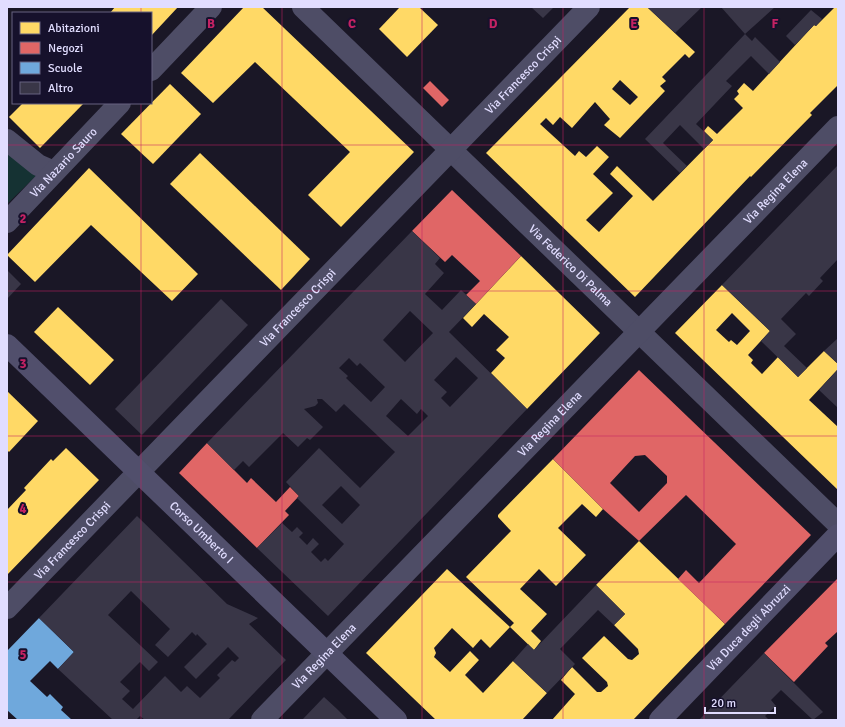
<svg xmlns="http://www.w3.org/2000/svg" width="845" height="727" font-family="Signika,sans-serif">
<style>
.green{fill:#153233}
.homes{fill:#ffd966;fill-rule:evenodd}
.shops{fill:#e06666;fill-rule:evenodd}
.schools{fill:#6fa8dc}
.building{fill:#393647;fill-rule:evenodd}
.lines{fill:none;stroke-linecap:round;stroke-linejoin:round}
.street{stroke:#4e4d66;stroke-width:22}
.secondary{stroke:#514f6c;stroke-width:22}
.grid{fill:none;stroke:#c42263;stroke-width:1;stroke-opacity:0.55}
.labels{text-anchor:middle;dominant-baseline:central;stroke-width:4;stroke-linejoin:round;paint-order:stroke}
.street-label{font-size:12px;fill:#e1ddff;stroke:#16112c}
.grid-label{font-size:13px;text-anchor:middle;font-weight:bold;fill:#c42263;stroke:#16112c;stroke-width:4;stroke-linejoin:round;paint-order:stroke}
</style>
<rect width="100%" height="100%" fill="#1a1726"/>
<polygon class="green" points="7,153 38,174 7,204"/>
<g class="homes">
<polygon points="115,7 178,7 151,36 151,13 110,13"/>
<polygon points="244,7 262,7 414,152 341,227 308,195 350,152 255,62 213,103 181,73"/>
<polygon points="400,7 419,7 438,25 407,57 379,29"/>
<path d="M630,7H647L695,52L689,58L685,54L662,77L666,81L660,86L665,91L620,138L604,125L610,119L595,102L572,128L560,117L553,125L546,118L540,124L575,156L579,151L586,157L597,146L609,157L593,174L613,193L586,220L599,232L633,196L610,174L617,166L653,201L713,140L704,131L708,126L717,134L743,108L734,99L739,94L737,91L744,83L753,91L814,25L816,26L835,7H838V85L810,113L812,115L751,177L750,176L635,297L486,153ZM620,80L638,97L630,105L612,89Z"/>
<polygon points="170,84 201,114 153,164 121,134"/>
<polygon points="23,103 84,103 40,148 9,117"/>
<polygon points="200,153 310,259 281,290 170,184"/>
<polygon points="89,168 198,274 172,301 91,225 35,282 7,255"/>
<polygon points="521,256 600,333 527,409 491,373 505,358 496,350 509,337 484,314 472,327 463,318"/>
<path d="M722,285L770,331L748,355L753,360L751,363L762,374L778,357L798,377L824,351L838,364V369L809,400L838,427V490L675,333ZM732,313L750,331L737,345L731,340L729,342L716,330Z"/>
<polygon points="58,307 114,360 90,385 34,332"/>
<polygon points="7,391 38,421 9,452 7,450"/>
<polygon points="66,448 99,480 7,575 7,510 26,490 24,488 51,459 53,461"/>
<polygon points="553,459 603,509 596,517 582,504 558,528 586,555 556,586 539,569 520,589 547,614 531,631 541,641 534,650 510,627 514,623 466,577 511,531 498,517 498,515"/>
<polygon points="639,541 725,624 633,720 552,720 575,694 561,680 572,667 597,692 601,692 608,686 607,682 582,658 604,636 628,659 632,660 639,654 638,649 614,625 625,614 596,585"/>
<polygon points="447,569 510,627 490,648 481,639 473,648 452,628 434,648 436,653 434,657 450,672 470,651 479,660 465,675 483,693 513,661 547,693 522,720 436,720 366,653"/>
</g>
<g class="shops">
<polygon points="430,81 449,100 442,107 423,88"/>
<polygon points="452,190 521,256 476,304 466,295 480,281 452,255 445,262 412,231"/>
<path d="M639,370L811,535L725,624L678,579L686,570L699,583L736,544L686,495L639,541L603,509L553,459ZM645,455L667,476V483L639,512L610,483L635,456Z"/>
<polygon points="207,443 247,483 251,478 276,502 290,487 299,496 285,511 289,515 257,548 179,473"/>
<polygon points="838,578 838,633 837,632 825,643 828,646 794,682 764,653"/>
</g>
<polygon class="schools" points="39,618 74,652 58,669 50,661 30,681 47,697 50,694 63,707 61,710 72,720 18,720 7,710 7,651"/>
<g class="building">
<polygon points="531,7 554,7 543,18"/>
<polygon points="647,7 702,7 675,33"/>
<polygon points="721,7 775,7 745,34"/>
<polygon points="811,10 822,19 816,26 814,25 795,45 786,36"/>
<polygon points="745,34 752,41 755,37 780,62 769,74 751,56 726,81 732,86 696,124 713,140 704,149 680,125 663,143 687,166 680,173 645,139"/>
<polygon points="838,165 838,259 820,278 823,281 809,296 806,293 781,319 796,334 784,346 807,368 798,377 761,341 770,331 722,285"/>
<path d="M412,231L440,258L435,264L444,273L425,294L442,310L461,290L476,304L449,332L527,409L328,616L257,548L282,523L292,532L297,527L303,533L299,537L307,545L313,538L319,544L311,552L321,562L325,558L328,561L344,544L297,498L299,496L286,482L319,448L360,488L395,452L344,404L336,412L322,399H317L318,403L315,406L304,409L323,427L310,440L307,438L298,447L283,433L249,467L243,461L234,470L207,443ZM410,311L433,333L405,362L383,340ZM456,357L478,378L450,407L441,398L447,392L434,380ZM349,358L357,366L360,363L385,387L371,402L346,378L348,376L339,368ZM401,399L417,414L421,409L428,416L408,436L386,416ZM341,486L360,505L342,524L322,505Z"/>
<polygon points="7,270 21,284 7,299"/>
<polygon points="221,299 248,325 142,435 115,409"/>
<polygon points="837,339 838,340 838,364 824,351"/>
<polygon points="838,369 838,408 819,390"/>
<path d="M137,516L227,604L258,618L249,624L286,660L228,720H145L140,716L136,720H113L58,669L74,652L39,618ZM131,591L170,629L155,645L168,657L192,632L196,636L197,634L207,644L184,667L196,679L228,647L239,658L235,662L232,660L217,675L220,678L200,698L187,686L181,692L165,676L133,709L122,699L130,691L120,682L140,662L149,671L158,662L108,615Z"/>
<polygon points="596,585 625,614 614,625 598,610 560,649 575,664 547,693 513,661 528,644 534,650"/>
<polygon points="764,653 823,712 813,720 781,690 771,700 776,706 765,716 769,720 699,720"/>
<polygon points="324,697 337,709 348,720 302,720"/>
</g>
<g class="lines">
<g class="street">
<path id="s1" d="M303,7L838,524"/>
<polyline points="151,70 211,7"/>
<polyline points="7,140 38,165 54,172"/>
<path id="s2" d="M7,222L120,103"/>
<path id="s3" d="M7,608L589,7"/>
<path id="s4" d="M262,720L838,127"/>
</g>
<g class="secondary">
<path id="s5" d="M7,345L396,720"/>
<path id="s6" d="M660,720L838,535"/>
</g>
</g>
<path class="grid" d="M141,7V13M282,7V720M422,7V720M563,7V720M704,7V720M141,103V720M7,145H838M7,291H838M7,436H838M7,582H838"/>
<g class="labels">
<g class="street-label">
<text stroke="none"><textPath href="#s3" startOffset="742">Via Francesco Crispi</textPath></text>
<text stroke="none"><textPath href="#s2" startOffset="82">Via Nazario Sauro</textPath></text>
<text stroke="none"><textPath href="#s4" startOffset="737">Via Regina Elena</textPath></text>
<text stroke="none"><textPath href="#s1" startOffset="372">Via Federico Di Palma</textPath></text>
<text stroke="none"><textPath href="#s3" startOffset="418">Via Francesco Crispi</textPath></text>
<text stroke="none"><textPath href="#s4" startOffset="413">Via Regina Elena</textPath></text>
<text stroke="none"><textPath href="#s5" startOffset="270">Corso Umberto I</textPath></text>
<text stroke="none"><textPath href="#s3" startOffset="94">Via Francesco Crispi</textPath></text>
<text stroke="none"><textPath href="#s6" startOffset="128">Via Duca degli Abruzzi</textPath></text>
<text stroke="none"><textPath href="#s4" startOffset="89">Via Regina Elena</textPath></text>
</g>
</g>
<g class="grid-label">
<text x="211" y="28">B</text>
<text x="352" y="28">C</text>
<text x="493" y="28">D</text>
<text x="634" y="28">E</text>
<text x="775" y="28">F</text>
<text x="23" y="223">2</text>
<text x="23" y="368">3</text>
<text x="23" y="513">4</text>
<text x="23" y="659">5</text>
</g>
<rect width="845" height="727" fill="none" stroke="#e1ddff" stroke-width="16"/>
<rect x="12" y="12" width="140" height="92" fill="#16112c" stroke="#676380"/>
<rect x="20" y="22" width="20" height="12" fill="#ffd966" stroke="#676380"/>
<text x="48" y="32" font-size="12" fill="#e1ddff">Abitazioni</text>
<rect x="20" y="42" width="20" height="12" fill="#e06666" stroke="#676380"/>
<text x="48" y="52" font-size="12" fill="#e1ddff">Negozi</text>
<rect x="20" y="62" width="20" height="12" fill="#6fa8dc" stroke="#676380"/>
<text x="48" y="72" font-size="12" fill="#e1ddff">Scuole</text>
<rect x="20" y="82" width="20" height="12" fill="#393647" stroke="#676380"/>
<text x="48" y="92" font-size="12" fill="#e1ddff">Altro</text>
<path d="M705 707v6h70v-6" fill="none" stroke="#e1ddff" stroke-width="2"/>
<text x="711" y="707" font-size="12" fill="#e1ddff" stroke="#16112c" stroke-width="3" paint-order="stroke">20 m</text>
</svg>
